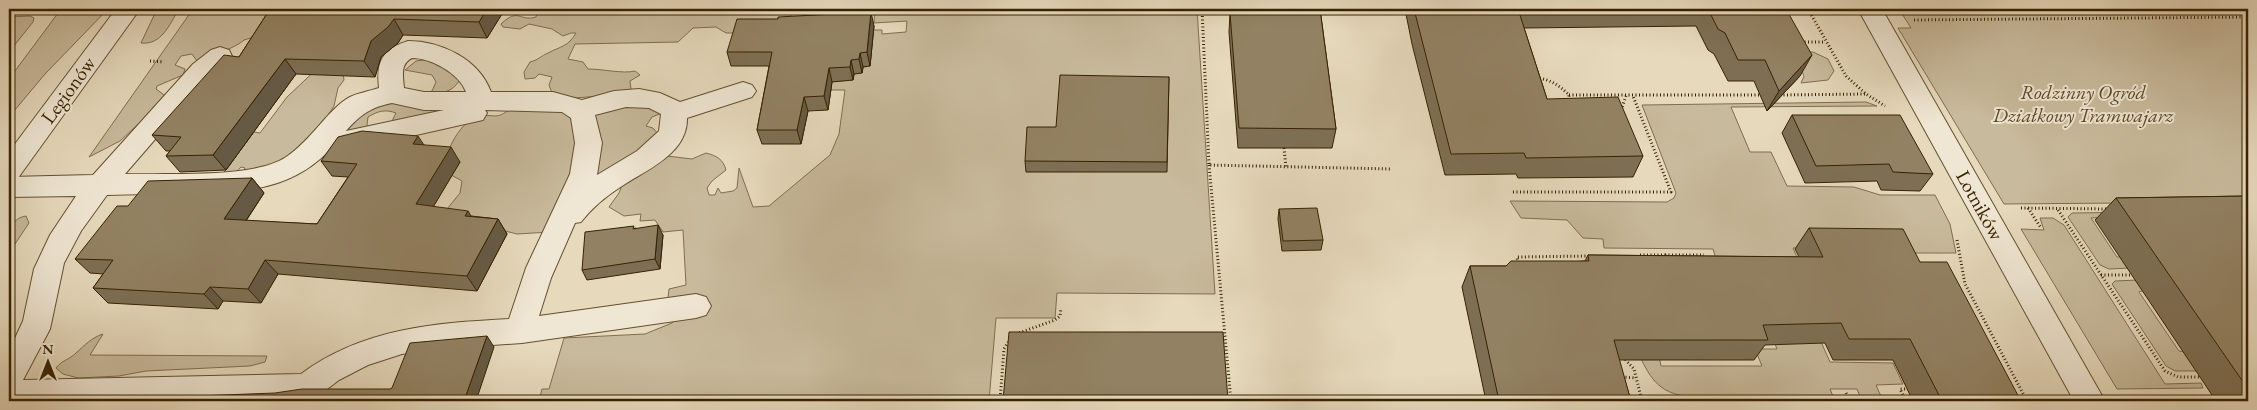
<svg xmlns="http://www.w3.org/2000/svg" width="2257" height="410" font-family="'EB Garamond',serif">
<style>
.green{fill:#c8ba9c;stroke:#806e4e}
.lines{fill:none;stroke-linecap:round;stroke-linejoin:round}
.minor-casing{stroke:#63502f;stroke-width:2}
.tertiary-casing{stroke:#63502f;stroke-width:2}
.path{stroke:#372200;stroke-width:3;stroke-dasharray:1 2.5;stroke-linecap:butt}
.minor{fill:#efe6d3;fill-rule:evenodd}
.tertiary{fill:#efe6d3;fill-rule:evenodd}
.wall{fill:#7e6f54;stroke:#372200}
.shaded-wall{fill:#665a45;stroke:#372200}
.building{fill:#928162;stroke:#372200}
.labels{text-anchor:middle;dominant-baseline:central;stroke-width:4;stroke-linejoin:round;paint-order:stroke}
.street-label{font-size:20px;fill:#372200;stroke:#efe6d3}
.park-label{font-size:20px;font-style:italic;fill:#5b4827;stroke:#efe6d3}
</style>
<rect width="100%" height="100%" fill="#e6d9bc"/>
<filter id="stains"><feTurbulence type="fractalNoise" baseFrequency=".004" numOctaves="4"/><feColorMatrix values="0 0 0 0 .2 0 0 0 0 .09 0 0 0 0 .02 0 0 0 .5 -.17"/></filter>
<radialGradient id="worn" r=".72"><stop offset=".6" stop-color="#630" stop-opacity="0"/><stop offset="1" stop-color="#630" stop-opacity=".3"/></radialGradient>
<g class="green">
<polygon points="61,9 108,9 45,74 9,117 9,79"/>
<path d="M157,9H179C169,25 162,45 141,43Z"/>
<path d="M193,9H346L244,40C237,47 208,58 197,61L192,54L181,56L175,65L185,69L183,75L157,86L156,89L167,97L120,141L89,157Z"/>
<path d="M538,9H794L784,29L747,33H726L716,27L693,28L678,42L575,44L568,59L583,62L588,69C603,69 623,74 635,71L640,75L630,81L631,89L627,94L574,98L552,93L549,85L552,77L539,74L535,78L525,79L524,72L530,62C538,60 541,56 548,53C561,46 568,47 576,33H571L563,36L552,29L529,24L520,29L503,27L501,24C519,7 519,22 536,17Z"/>
<path d="M875,9H1197L1215,294L1057,293L1055,318H996L989,401H539L542,389H549L564,338L645,334L672,323L683,312L668,298L669,289L686,285L683,230L663,232L655,220L640,221L641,214L624,216L609,207L619,193L624,180L667,156L692,159L706,153C717,156 723,159 726,170L712,181L707,188L709,195H715L718,188L721,193L733,191L737,188L739,168L753,207L769,206L830,155L839,134L845,90H828L827,82L853,80L854,74L862,73L863,67L870,66L873,30H882V34L906,32L907,21L874,23Z"/>
<polygon points="1899,9 2248,9 2248,202 2004,204 1898,28 1911,28"/>
<polygon points="30,16 34,18 33,22 9,52 9,17"/>
<polygon points="1813,52 1828,59 1834,71 1828,80 1801,83 1804,76 1793,53"/>
<path d="M424,60L437,61L461,77C454,93 442,93 426,94L432,91L436,82L432,75L405,70L416,61Z"/>
<polygon points="322,64 343,73 344,80 338,88 334,106 312,139 296,156 242,176 245,168 241,167 232,177 222,175 254,132 260,133 287,97"/>
<path d="M400,102L438,107L445,111L389,127L396,113C385,109 378,111 368,117L367,125L372,130L339,139C359,114 366,106 400,102Z"/>
<polygon points="647,102 662,113 652,117 646,126 653,128 658,134 648,147 588,181 590,113"/>
<path d="M1866,102L1877,106L1731,107L1750,152H1771L1787,186L1854,187L1880,195H1935L1950,224L1956,253H1892L1889,247L1793,248L1816,302L1805,306L1830,362L1893,363L1903,384L1876,385L1883,401H1862L1857,389H1830L1835,401L1758,400L1685,396C1654,392 1647,371 1635,346H1657L1661,366H1762L1755,349H1777L1747,273L1721,275L1713,249L1604,248L1603,239L1583,238L1567,220L1521,218L1510,201L1667,202L1674,198L1676,193L1642,105Z"/>
<path d="M510,109L567,112L577,122L580,148L550,232L517,234L445,216L447,209L460,193L462,181L444,171C444,153 461,118 481,116C496,114 496,120 510,109Z"/>
<polygon points="2224,211 2091,218 2117,257 2122,257 2130,268 2109,269 2100,265 2068,217 2072,213"/>
<path d="M26,216L29,223L9,253C9,238 7,219 26,216Z"/>
<polygon points="2040,218 2053,218 2064,225 2165,384 2201,383 2203,388 2117,389 2021,229 2044,230"/>
<polygon points="2138,280 2145,290 2139,292 2179,351 2186,352 2199,371 2175,371 2166,366 2112,284 2115,281"/>
<path d="M103,334L90,355L267,356L265,362L250,366L146,371L119,376L78,378L63,374L56,368C62,360 69,360 76,353C85,345 91,338 103,334Z"/>
</g>
<g class="lines">
<defs>
<g id="minor">
<polygon points="1858,9 1882,9 2105,401 2074,401"/>
<path d="M408,41C441,41 479,59 491,92H553L582,100L614,91L639,89L660,93L680,102L743,82L752,85L756,91L752,97L687,118C688,155 643,171 619,188C605,197 592,208 581,222L575,223L551,278L539,316L696,294L706,297L711,306L706,315L696,318L522,343L450,348L402,354L368,365L339,380L318,396L307,400L9,401V351L23,321L34,269L50,235L76,196L9,197V177L93,175L193,64L211,50L220,47L229,50L232,56L229,62L203,84L125,174C166,173 254,179 286,157C310,142 329,108 350,97C358,93 370,91 379,88C376,62 382,49 408,41ZM412,58C431,58 459,73 466,92H424L404,88C403,76 400,64 412,58ZM392,103L424,110H444L346,131C360,115 371,107 392,103ZM626,107L649,108L661,114L659,131L637,151L597,175L602,143L595,115ZM485,110L562,112L571,118L575,143L570,174L526,268L509,319C435,323 363,328 301,374L23,380L50,329L64,263L81,231L107,195C135,194 163,194 191,193C247,192 295,190 334,145L336,148L345,151L474,122L483,120L487,113Z"/>
</g>
<polygon id="tertiary" points="116,9 140,9 18,178 9,181 9,152"/>
</defs>
<use href="#minor" class="minor-casing"/>
<use href="#tertiary" class="tertiary-casing"/>
<g class="path">
<polyline points="1202,9 1209,165 1392,169"/>
<polyline points="1808,9 1846,76 1866,94 1885,106"/>
<polyline points="9,10 50,9"/>
<polyline points="1202,11 1240,10"/>
<polyline points="1318,12 1364,12"/>
<polyline points="1914,20 2248,17"/>
<polyline points="1801,42 1825,42"/>
<polyline points="9,60 16,60"/>
<polyline points="150,61 164,62"/>
<path d="M1536,78C1550,79 1559,85 1569,95L1568,102"/>
<polyline points="1569,95 1764,95"/>
<polyline points="1780,95 1866,94"/>
<polyline points="1621,110 1626,96"/>
<polyline points="1284,148 1286,167"/>
<polyline points="1209,165 1231,401"/>
<polyline points="1513,192 1671,192 1633,96"/>
<polyline points="2021,208 2108,209"/>
<polyline points="2028,208 2041,228"/>
<polyline points="2058,210 2165,371 2178,377 2204,377"/>
<polyline points="1957,240 1965,284 2027,401"/>
<polyline points="1640,255 1665,255 1666,258"/>
<polyline points="1665,255 1704,255"/>
<polyline points="1518,263 1517,257 1591,256"/>
<polyline points="2101,275 2134,275"/>
<polyline points="1016,334 1055,320 1060,316 1061,308"/>
<polyline points="1623,357 1634,369 1642,401"/>
<polyline points="1622,377 1636,378"/>
<polyline points="1846,393 1850,401"/>
<polyline points="1000,401 1004,349 1011,338"/>
<polyline points="1906,401 1900,389 1910,389"/>
</g>
<use href="#minor" class="minor"/>
<use href="#tertiary" class="tertiary"/>
</g>
<g class="wall">
<polygon points="270,9 505,9 487,38 403,35 398,43 381,57 375,77 296,74 226,170 180,172 166,156 170,151 166,151 152,135 239,57"/>
<polygon points="1235,9 1320,9 1336,129 1332,148 1238,148 1229,32 1230,13 1235,13"/>
<polygon points="1405,9 1786,9 1800,76 1767,111 1754,81 1728,81 1714,54 1708,50 1696,26 1524,28 1547,99 1643,156 1633,177 1518,178 1516,174 1445,175 1412,44"/>
<polygon points="778,19 874,26 870,66 863,67 862,73 854,74 853,80 832,82 828,110 808,111 801,144 762,144 757,130 769,66 731,66 727,52"/>
<polygon points="1169,77 1167,172 1026,172 1025,161 1056,127"/>
<polygon points="1792,115 1933,174 1920,191 1881,190 1877,181 1805,183 1782,133"/>
<polygon points="424,145 460,162 433,207 471,216 498,219 507,234 477,291 278,274 261,303 223,301 218,309 108,303 93,288 103,274 90,273 75,259 128,206 252,178 264,193 246,221 317,224 348,177 332,176 321,161"/>
<polygon points="2248,196 2248,401 2216,401 2095,220 2116,198"/>
<polygon points="1279,209 1323,240 1321,250 1282,251 1278,219"/>
<polygon points="635,228 663,235 660,269 587,280 582,270"/>
<polygon points="1809,228 1920,262 2021,401 1913,401 1893,360 1833,360 1825,343 1765,345 1754,360 1619,360 1631,401 1486,401 1462,287 1470,266 1506,266 1585,261 1588,255 1799,257 1795,249"/>
</g>
<g class="shaded-wall">
<polygon points="487,9 505,9 487,38 479,22"/>
<polygon points="871,12 874,26 870,66 867,52"/>
<polygon points="394,19 403,35 398,43 381,57 375,77 364,61 371,41"/>
<polygon points="860,53 863,67 862,73 859,59"/>
<polygon points="1812,55 1800,76 1767,111 1779,91"/>
<polygon points="285,59 296,74 226,170 213,155"/>
<polygon points="851,60 854,74 853,80 850,67"/>
<polygon points="829,68 832,82 828,110 824,96"/>
<polygon points="804,97 808,111 801,144 797,130"/>
<polygon points="418,136 428,151 413,144"/>
<polygon points="451,147 460,162 426,219 416,204"/>
<polygon points="252,178 264,193 237,234 224,219"/>
<polygon points="468,211 477,226 465,216"/>
<polygon points="498,219 507,234 477,291 467,276"/>
<polygon points="658,225 663,235 660,269 655,259"/>
<polygon points="265,260 278,274 261,303 248,289"/>
<polygon points="210,287 223,301 218,309 204,294"/>
<polygon points="487,336 494,347 476,401 464,401"/>
</g>
<g class="building">
<polygon points="270,9 487,9 479,22 394,19 388,27 371,41 364,61 285,59 213,155 166,156 181,137 152,135 224,55 239,57"/>
<polygon points="1238,9 1320,9 1336,129 1239,128 1230,13 1239,13"/>
<polygon points="1414,9 1518,9 1547,99 1618,97 1643,156 1526,158 1524,153 1451,154"/>
<polygon points="1708,9 1786,9 1812,55 1779,91 1765,60 1738,60 1725,33 1718,29"/>
<polygon points="871,12 867,52 860,53 859,59 851,60 850,67 829,68 824,96 804,97 797,130 757,130 772,52 727,52 737,19 778,19 778,17"/>
<polygon points="1060,75 1169,77 1167,162 1025,161 1027,127 1056,127"/>
<polygon points="1792,115 1900,115 1933,174 1893,172 1889,164 1816,166"/>
<polygon points="362,131 418,136 413,144 451,147 416,204 468,211 465,216 498,219 467,276 265,260 248,289 210,287 204,294 93,288 113,260 75,259 117,206 128,206 148,181 252,178 224,219 317,224 357,164 321,161 338,137"/>
<polygon points="2248,196 2248,389 2116,198"/>
<polygon points="1317,208 1323,240 1283,241 1279,209"/>
<polygon points="658,225 655,259 582,270 585,232 634,226 633,229"/>
<polygon points="1809,228 1903,229 1920,262 1947,262 2021,401 1942,401 1910,339 1849,339 1841,323 1763,325 1768,340 1614,340 1631,401 1499,401 1470,266 1506,266 1511,261 1589,261 1588,255 1823,257"/>
<polygon points="1009,332 1223,332 1228,401 1003,401"/>
<polygon points="487,336 464,401 66,401 275,393 302,389 390,389 392,388 410,343"/>
</g>
<g class="labels">
<g class="street-label">
<text transform="translate(68 90) rotate(-54)">Legionów</text>
<text transform="translate(1980 205) rotate(61)">Lotników</text>
</g>
<g class="park-label">
<text x="2083" y="92">Rodzinny Ogród<tspan x="2083" dy="23">Działkowy Tramwajarz</tspan></text>
</g>
</g>
<rect width="2257" height="410" fill="none" stroke="#e6d9bc" stroke-width="30"/>
<rect x="10" y="10" width="2237" height="390" fill="none" stroke="#372200" stroke-width="2.5"/>
<rect x="15" y="15" width="2227" height="380" fill="none" stroke="#372200"/>
<g transform="translate(48 362)" stroke="#efe6d3" stroke-width="4" paint-order="stroke">
<path d="M0-4L9 19L0 12L-9 19Z" fill="#372200"/>
<text y="-8" font-size="14" font-weight="bold" text-anchor="middle" fill="#372200">N</text>
</g>
<rect width="100%" height="100%" filter="url(#stains)"/>
<rect width="100%" height="100%" fill="url(#worn)"/>
</svg>
